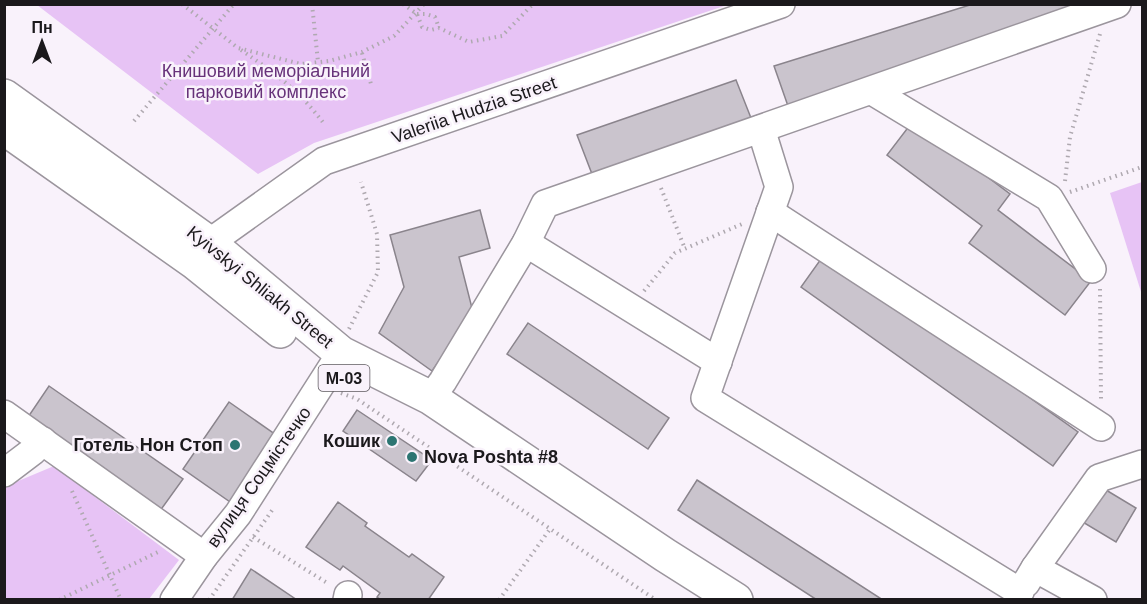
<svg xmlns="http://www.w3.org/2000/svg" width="1147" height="604" font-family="Arial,sans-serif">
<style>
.green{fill:#e7c3f5}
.building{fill:#cac4cd;stroke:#8a848c;stroke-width:1.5}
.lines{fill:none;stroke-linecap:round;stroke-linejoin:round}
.minor-casing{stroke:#9b959d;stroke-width:30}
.highway-casing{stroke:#9b959d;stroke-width:36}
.path{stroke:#afa9b0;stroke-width:4;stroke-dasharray:1.5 4.5;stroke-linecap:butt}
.minor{stroke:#fff;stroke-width:27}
.highway{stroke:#fff;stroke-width:33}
.poi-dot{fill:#2c7572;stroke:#f9f2fb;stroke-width:2}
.labels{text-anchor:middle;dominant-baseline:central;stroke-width:5;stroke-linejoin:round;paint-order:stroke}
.shield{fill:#f9f2fb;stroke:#5e5a5f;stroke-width:1.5}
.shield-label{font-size:16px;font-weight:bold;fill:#1b191c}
.park-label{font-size:18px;fill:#67327a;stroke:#f9f2fb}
.street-label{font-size:18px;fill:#1b191c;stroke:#f9f2fb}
.poi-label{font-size:18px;font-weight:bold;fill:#1b191c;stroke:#f9f2fb;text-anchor:end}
</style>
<rect width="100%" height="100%" fill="#f9f2fb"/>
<g class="green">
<polygon points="37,5 727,5 314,143 258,174"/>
<polygon points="1142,182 1142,295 1110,193"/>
<polygon points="54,466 179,560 149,599 5,599 4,487"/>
</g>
<g class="building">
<polygon points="973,4 1094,4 788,106 774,66"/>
<polygon points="736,80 751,118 592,174 577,135"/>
<polygon points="913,121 1010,194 998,210 1091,281 1065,315 969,243 982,226 887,155"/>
<polygon points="480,210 490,248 459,257 473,312 432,371 379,333 404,287 390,235"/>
<polygon points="826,252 1078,432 1053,466 801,287"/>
<polygon points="528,323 669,418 648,449 507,354"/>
<polygon points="49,386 183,479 157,515 24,423"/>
<polygon points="229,402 279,437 233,504 183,469"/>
<polygon points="357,410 432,460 416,481 343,431"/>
<polygon points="697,480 883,600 817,600 678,510"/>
<polygon points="1101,487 1136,508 1116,542 1081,521"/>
<polygon points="338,502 367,523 365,526 409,557 412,554 444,577 428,600 381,600 377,597 380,593 343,566 340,570 306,547"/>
<polygon points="251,569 297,600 232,600"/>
</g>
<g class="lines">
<defs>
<g id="minor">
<polyline points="872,91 1049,198 1092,269"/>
<polyline points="761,129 779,187 705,398 1020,592"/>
<polyline points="770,212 1101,427"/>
<polyline points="526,243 718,362"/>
<polyline points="197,259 209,243 324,161 781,4"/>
<polyline points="431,398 443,381 526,243 545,204 1117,4"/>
<polyline points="4,414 204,556"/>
<polyline points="4,473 33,451 43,441"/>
<polyline points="1035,568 1099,478 1142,464"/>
<polyline points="1026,583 1035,568 1093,600"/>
<polyline points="174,600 204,556 238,514 341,353"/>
<polyline points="347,600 348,595"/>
</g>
<g id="highway">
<polyline points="4,96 209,243 341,353 431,398 665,555 736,600"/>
<polyline points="4,128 194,262 280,331"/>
</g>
</defs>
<use href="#minor" class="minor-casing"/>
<use href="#highway" class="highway-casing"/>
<g class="path">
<polyline points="182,4 238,48 301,64 329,61 362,52 394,36 424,4"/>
<polyline points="312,4 318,62"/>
<polyline points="403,4 417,14 422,27 431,30 439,28 469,42 502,36 533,4"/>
<polyline points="417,14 426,14 435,17 439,28"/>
<path d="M241,50C276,74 299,90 325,125"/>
<polyline points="362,53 371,84"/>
<polyline points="134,121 234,4"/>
<polyline points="1065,181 1070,137 1100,34"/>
<polyline points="661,188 685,249"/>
<polyline points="1070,192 1142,167"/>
<polyline points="1100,289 1101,399"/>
<polyline points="644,291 675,253 742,224"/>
<polyline points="349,329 378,272 377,234 361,182"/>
<polyline points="341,393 357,399 656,600"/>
<polyline points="72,491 121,600"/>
<polyline points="253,537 329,584"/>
<polyline points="59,600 160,551"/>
<polyline points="209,600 273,509"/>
<polyline points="499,600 550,529"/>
</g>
<use href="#minor" class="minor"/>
<use href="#highway" class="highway"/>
</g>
<g class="poi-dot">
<circle cx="392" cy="441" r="6"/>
<circle cx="235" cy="445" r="6"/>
<circle cx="412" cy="457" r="6"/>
</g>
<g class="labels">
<rect class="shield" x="318.5" y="365" width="51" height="26" rx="4.5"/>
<g class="shield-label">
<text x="344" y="378">М-03</text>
</g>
<g class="park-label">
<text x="266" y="71">Книшовий меморіальний<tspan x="266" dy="21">парковий комплекс</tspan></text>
</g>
<g class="street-label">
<text transform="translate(474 110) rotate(-19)">Valeriia Hudzia Street</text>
<text transform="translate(260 287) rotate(39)">Kyivskyi Shliakh Street</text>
<text transform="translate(259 477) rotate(-55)">вулиця Соцмістечко</text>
</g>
<g class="poi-label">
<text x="380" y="441">Кошик</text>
<text x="223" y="445">Готель Нон Стоп</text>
<text x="424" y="457" text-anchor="start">Nova Poshta #8</text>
</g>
</g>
<rect width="1147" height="604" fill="none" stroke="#1b191c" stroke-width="12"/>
<g transform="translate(42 42)" stroke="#f9f2fb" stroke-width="4.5" paint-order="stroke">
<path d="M0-4.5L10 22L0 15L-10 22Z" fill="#1b191c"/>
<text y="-9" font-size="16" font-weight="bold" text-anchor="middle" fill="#1b191c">Пн</text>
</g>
</svg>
